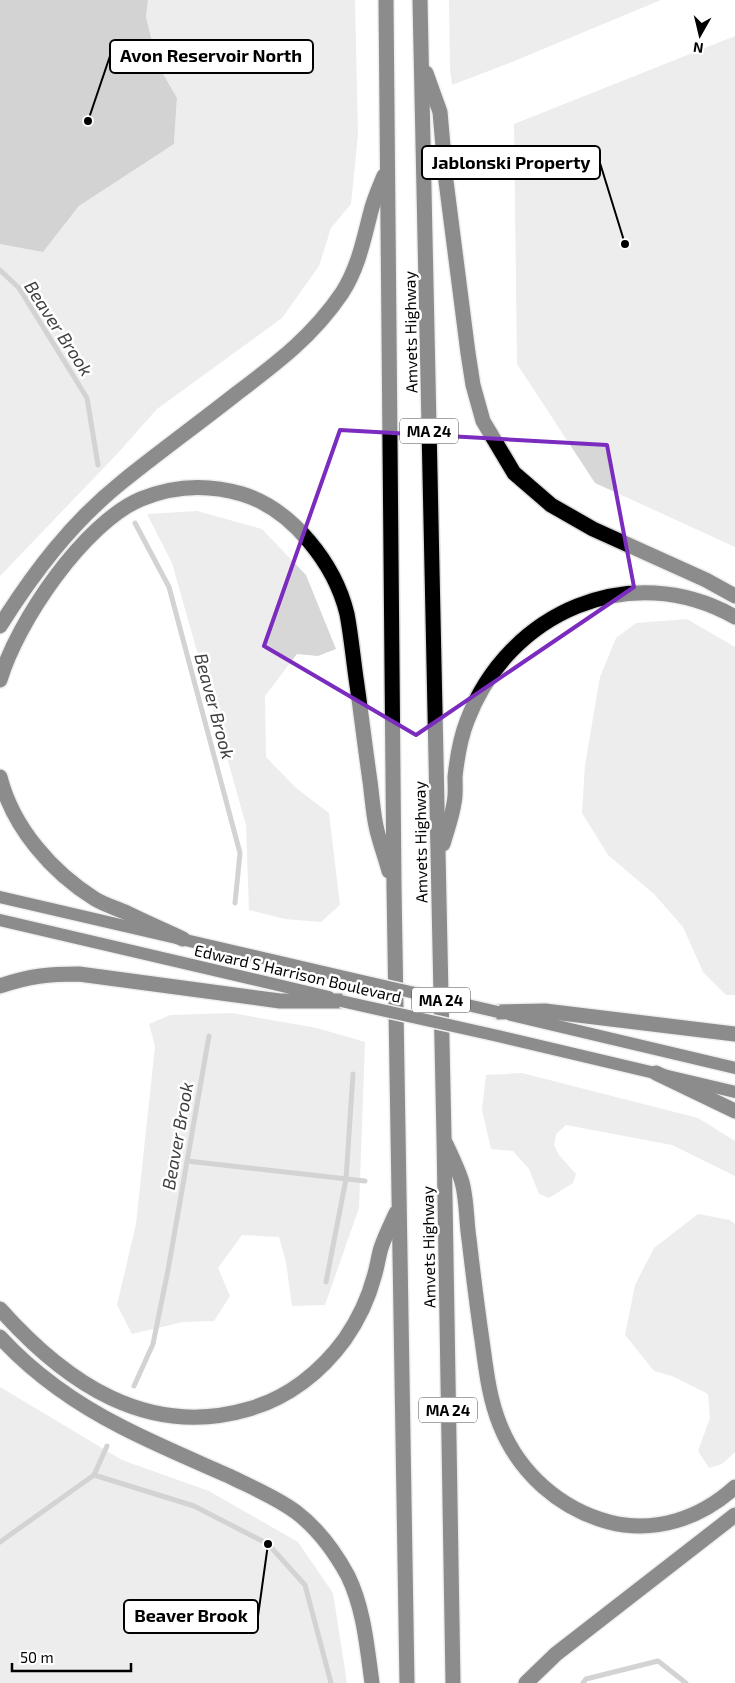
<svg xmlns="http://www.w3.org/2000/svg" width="735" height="1683" font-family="'Exo 2',sans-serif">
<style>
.green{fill:#d7d7d7}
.water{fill:#9e9e9e}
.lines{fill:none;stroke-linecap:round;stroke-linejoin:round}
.stream{stroke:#9e9e9e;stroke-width:5}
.primary-casing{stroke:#dbdbdb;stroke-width:15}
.motorway-casing{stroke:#dbdbdb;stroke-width:18}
.primary{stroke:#000;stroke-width:12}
.motorway{stroke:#000;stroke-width:15}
.primary-bridge-casing{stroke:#dbdbdb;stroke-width:15;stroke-linecap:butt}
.primary-bridge{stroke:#000;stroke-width:12}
.marked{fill:none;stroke:#7b2cbf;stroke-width:4;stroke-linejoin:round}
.labels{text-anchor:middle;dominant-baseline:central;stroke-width:5;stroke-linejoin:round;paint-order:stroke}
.shield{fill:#fff;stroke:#4c4c4c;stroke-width:1}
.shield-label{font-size:15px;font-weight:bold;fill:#000}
.street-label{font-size:16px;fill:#000;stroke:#fff}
.water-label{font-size:18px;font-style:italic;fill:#3f3f3f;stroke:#fff}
.leader{fill:none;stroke:#000;stroke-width:2}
.callout-dot{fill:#000;stroke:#fff;stroke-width:2}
.callout{fill:#fff;stroke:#000;stroke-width:2}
.callout-label{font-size:18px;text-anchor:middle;font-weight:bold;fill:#000}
</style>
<rect width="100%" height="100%" fill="#fff"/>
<g class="green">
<polygon points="148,0 355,0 358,135 351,204 331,228 319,266 282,318 157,409 118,453 0,576 0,242 43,252 79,206 174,144 177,98 158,65 146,17"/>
<polygon points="449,0 661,0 512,62 452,85 450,69"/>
<polygon points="735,36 735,547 595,483 517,364 514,124"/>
<polygon points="197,511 262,529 306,575 336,649 318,656 297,654 265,696 266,757 296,788 329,813 340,905 321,922 285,919 249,910 246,825 172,563 147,514"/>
<polygon points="687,619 735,647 735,995 726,995 703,972 683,927 654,894 608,855 582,813 585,765 600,677 616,638 636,623"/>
<polygon points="232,1013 317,1028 365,1042 359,1208 325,1305 292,1306 286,1262 279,1237 242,1235 218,1268 230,1296 214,1321 183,1322 132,1334 117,1305 136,1224 155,1046 149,1024 170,1015"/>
<polygon points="522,1073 698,1118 735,1141 735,1176 672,1145 566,1125 556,1134 554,1145 559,1155 576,1174 573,1183 549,1198 539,1194 529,1169 513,1151 491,1149 482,1110 486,1075"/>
<polygon points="698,1214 730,1220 735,1224 735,1452 722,1464 709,1468 698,1451 710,1418 708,1394 672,1376 654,1371 625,1335 635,1285 654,1248"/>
<polygon points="0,1387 122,1460 209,1491 298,1542 333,1593 347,1683 0,1683"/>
</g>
<polygon class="water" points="0,0 148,0 146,17 158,65 177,98 174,144 79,206 43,252 0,244"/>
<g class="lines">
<g class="stream">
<polyline points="0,270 19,288 87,398 98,465"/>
<polyline points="135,523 169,587 240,853 235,903"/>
<polyline points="187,1161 365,1181"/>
<polyline points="326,1282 346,1179 353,1074"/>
<polyline points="134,1386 153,1344 168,1270 209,1036"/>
<polyline points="94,1475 194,1506 268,1544 305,1585 331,1683"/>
<polyline points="94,1475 107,1446"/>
<polyline points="0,1542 94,1475"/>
<polyline points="583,1683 586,1679 658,1661 686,1683"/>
</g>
<defs>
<g id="primary">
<polyline points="0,897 358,980"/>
<polyline points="0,920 329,997"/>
<polyline points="511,1015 735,1068"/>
<polyline points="498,1036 735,1092"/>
</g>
<g id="motorway">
<polyline points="386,0 394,887 407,1683"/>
<polyline points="420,0 444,1137 453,1683"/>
<polyline points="426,73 440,112 446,181 468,353 473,385 483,421 514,473 551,505 593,529 706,580 735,596"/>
<path d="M0,626C34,572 72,522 122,482C159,452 198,424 236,394C277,363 313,336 342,293C358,268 363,242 370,215C373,201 379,188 384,176"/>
<path d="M0,680C17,622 84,523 141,499C175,485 208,484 242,494C292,509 335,564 347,614C351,635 353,657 356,678C361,712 365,747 370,781C372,796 373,812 376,826C379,841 385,856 389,871"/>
<path d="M0,777C13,828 52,872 95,899C105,905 116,908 127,913C145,922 164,930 183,939"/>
<path d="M443,844C447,830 452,817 454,803C456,795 455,785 455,777C457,758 460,739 467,721C508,612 631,558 735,617"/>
<path d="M0,986C29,976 48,974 79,974L280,1001H341"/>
<polyline points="498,1012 545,1011 735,1034"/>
<polyline points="656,1073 735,1111"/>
<path d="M446,1144C451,1155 457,1167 461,1179C467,1196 466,1220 469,1239C473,1273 477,1307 482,1340C486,1369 489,1398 500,1425C519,1473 560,1509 609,1522C655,1534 701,1518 735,1487"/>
<path d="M0,1309C65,1382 147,1439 249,1409C288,1398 321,1372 345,1339C358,1320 368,1300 374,1277C377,1268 378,1258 381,1248C385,1236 391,1224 396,1213"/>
<path d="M0,1337C34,1374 77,1404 122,1427C157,1445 193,1460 229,1476C251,1487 276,1497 296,1512C317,1528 335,1552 348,1576C364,1609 367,1647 372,1683"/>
<polyline points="526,1683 556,1654 735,1515"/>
</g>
</defs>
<use href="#primary" class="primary-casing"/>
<use href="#motorway" class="motorway-casing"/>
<use href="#primary" class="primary"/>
<use href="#motorway" class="motorway"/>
<defs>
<g id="primary-bridge">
<polyline points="358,980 498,1012"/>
<polyline points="341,1001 498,1036"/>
</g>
</defs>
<use href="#primary-bridge" class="primary-bridge-casing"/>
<use href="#primary-bridge" class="primary-bridge"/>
</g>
<path d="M0 0H735V1683H0ZM340,430L607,445L634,587L416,735L264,646Z" fill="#fff" fill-opacity=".55" fill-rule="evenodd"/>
<path class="marked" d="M340,430L607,445L634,587L416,735L264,646Z"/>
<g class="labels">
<g class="shield">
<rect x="400" y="418.5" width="58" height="25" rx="4"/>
<rect x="412" y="987.5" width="58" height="25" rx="4"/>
<rect x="419" y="1397.5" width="58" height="25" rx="4"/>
</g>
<g class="shield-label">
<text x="429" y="431">MA 24</text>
<text x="441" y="1000">MA 24</text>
<text x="448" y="1410">MA 24</text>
</g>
<g class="street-label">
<text transform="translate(410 332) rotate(-91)">Amvets Highway</text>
<text transform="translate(420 842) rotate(-91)">Amvets Highway</text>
<text transform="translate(298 973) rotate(13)">Edward S Harrison Boulevard</text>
<text transform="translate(428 1247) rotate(-91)">Amvets Highway</text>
</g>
<g class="water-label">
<text transform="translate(59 328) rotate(57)">Beaver Brook</text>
<text transform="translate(215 706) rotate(75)">Beaver Brook</text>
<text transform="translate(177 1136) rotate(-80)">Beaver Brook</text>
</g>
</g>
<path class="leader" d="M88 121L110 56M625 244L600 163M268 1544L258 1616"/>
<g class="callout-dot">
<circle cx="88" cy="121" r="5"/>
<circle cx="625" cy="244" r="5"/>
<circle cx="268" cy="1544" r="5"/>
</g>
<g class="callout">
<rect x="110" y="40" width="203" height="33" rx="5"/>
<rect x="422" y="146" width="178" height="33" rx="5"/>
<rect x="124" y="1600" width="134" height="33" rx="5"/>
</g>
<g class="callout-label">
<text x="211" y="62">Avon Reservoir North</text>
<text x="511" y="169">Jablonski Property</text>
<text x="191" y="1622">Beaver Brook</text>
</g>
<g transform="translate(700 35) rotate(188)" stroke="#ffffff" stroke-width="4" paint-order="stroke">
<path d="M0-4L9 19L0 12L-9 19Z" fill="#000000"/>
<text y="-8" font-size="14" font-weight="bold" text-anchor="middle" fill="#000000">N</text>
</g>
<path d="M12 1663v8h119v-8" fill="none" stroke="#000000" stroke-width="2.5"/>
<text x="20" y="1663" font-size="15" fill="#000000" stroke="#ffffff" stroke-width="4" paint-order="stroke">50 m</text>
</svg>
